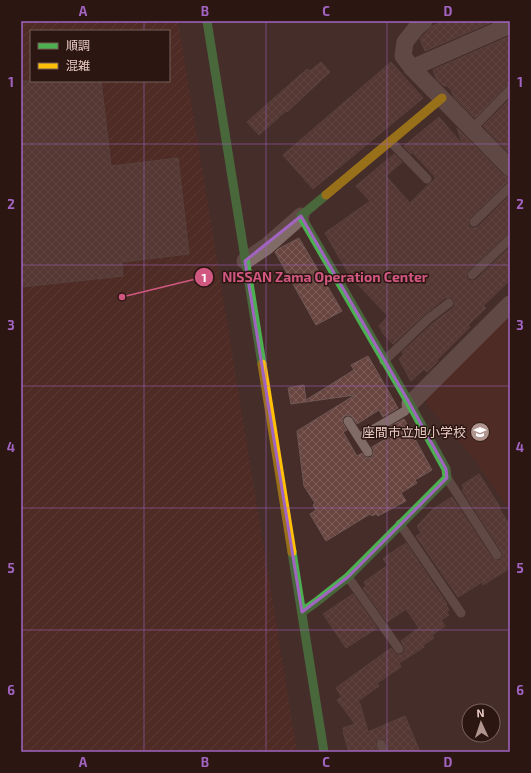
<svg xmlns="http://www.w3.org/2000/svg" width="531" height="773" font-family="'Exo 2','Noto Sans JP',sans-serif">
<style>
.built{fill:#5b2920}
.industrial{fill:url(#industrial-furrows);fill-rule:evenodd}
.building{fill:url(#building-cross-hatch);stroke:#6e5855}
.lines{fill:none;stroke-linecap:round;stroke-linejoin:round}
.lane{stroke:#806b67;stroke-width:9}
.street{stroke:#806b67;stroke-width:17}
.fast{stroke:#4caf50;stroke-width:9}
.slow{stroke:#ffc107;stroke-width:9}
.marked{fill:none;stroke:#a264c1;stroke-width:3;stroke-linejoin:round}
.grid{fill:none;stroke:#a264c1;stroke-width:1;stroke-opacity:0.55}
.labels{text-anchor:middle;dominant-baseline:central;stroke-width:3;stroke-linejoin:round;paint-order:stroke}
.poi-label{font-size:13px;fill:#e9cbc4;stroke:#2b1612;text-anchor:end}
.leader{fill:none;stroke:#d05780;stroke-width:1.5}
.callout-dot{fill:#d05780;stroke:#2b1612;stroke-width:1.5}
.mark-label{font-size:12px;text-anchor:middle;font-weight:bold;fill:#fff}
.callout-label{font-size:14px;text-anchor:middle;font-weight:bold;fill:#d05780;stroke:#2b1612;stroke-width:3;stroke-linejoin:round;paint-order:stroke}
.neatline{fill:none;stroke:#a264c1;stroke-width:1.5}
.grid-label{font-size:13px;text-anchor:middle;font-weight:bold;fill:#a264c1}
</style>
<defs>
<pattern id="industrial-furrows" width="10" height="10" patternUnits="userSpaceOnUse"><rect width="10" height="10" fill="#5b2920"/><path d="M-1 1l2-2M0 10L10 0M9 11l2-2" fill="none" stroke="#73473f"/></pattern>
<pattern id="building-cross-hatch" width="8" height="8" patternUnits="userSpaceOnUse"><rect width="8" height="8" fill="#694540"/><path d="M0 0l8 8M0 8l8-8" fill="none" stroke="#7e5e5a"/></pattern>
</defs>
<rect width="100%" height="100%" fill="#462d2a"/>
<polygon class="built" points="510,314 510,511 475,460 426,404 427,394"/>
<path class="industrial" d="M21,21H178L297,752H21ZM31,31H169V81H31Z"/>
<g class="building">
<polygon points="444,21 494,21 425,51 420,39 432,26"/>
<polygon points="510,36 510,84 506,86 475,118 454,97 451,90 447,86 444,86 437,80 433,70"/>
<polygon points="321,62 330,72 287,112 286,111 259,135 247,122 307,69 310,71"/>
<polygon points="391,62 423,98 313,189 283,155"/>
<polygon points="21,81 101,81 111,166 178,158 189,254 122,262 123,276 21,287"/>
<polygon points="510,99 510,154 483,126"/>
<polygon points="439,117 463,145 457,128 503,175 507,177 510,178 510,181 506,183 470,218 468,223 469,226 472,228 475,228 478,227 510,195 510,233 506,235 468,271 466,276 467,279 470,281 473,281 476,280 510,247 510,280 483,306 486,308 468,325 470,327 437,360 438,361 427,372 424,369 411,381 399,359 404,354 402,352 432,324 453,308 455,305 454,300 451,297 445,298 424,315 393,344 384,335 379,326 388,316 350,276 325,233 370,201 356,186 394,154 402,162 386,176 410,203 428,185 431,183 436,178 412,152 411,154 404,146"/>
<polygon points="299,238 342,311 316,325 275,252 278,249"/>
<polygon points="368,356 398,408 383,417 379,410 357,424 351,416 348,415 345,416 343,418 342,422 347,430 343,432 357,456 362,453 365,457 369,458 372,457 374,451 372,447 394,434 389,427 404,419 432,470 415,480 417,483 401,493 406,501 378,516 376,514 372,516 370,514 326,541 310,514 316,510 313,505 315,503 304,486 297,431 355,395 291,404 288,388 304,385 306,400 354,370 351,365"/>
<polygon points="479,474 500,507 499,508 510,526 510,568 483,585 482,582 458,597 416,536 421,533 417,526 433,509 452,497 492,558 497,561 501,560 503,555 502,552 462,490 464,489 462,485"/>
<polygon points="406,543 447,604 446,605 449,610 446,612 449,615 441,620 445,626 432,635 434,638 423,645 424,647 399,663 401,667 377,683 379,686 358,701 360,704 368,732 405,716 420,752 390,752 386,742 384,739 382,738 377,740 375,743 378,752 349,752 343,732 344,732 343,728 355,724 337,700 342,697 336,688 391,648 397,655 400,655 403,654 405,651 405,648 401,641 419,628 406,609 387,622 363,588 366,586 364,582 388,565 383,559 389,554"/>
<polygon points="353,594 377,628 346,648 323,614"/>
</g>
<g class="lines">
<g class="lane">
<polyline points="472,129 510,90"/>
<polyline points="390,141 427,179"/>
<polyline points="474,222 510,187"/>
<polyline points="472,275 510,239"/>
<polyline points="384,361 428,319 449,303"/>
<polyline points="348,421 368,452"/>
<polyline points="359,438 405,411 410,404"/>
<polyline points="447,478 497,555"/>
<polyline points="400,524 461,613"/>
<polyline points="348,577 399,649"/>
<polyline points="381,744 384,752"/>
</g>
<g class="street">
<polyline points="424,21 417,27 405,42 403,56 412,68 510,168"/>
<polyline points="412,68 510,25"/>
<polyline points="245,261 267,246 301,216"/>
<polyline points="410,404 510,304"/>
</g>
<g class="fast">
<polyline points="207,21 262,364"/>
<polyline points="292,552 324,752"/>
<polyline points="302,612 315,603 348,577 447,478 446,469 410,404 301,216 326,195"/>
</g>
<g class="slow">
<polyline points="326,195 442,98"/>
<polyline points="262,364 292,552"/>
</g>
</g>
<path d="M0 0H531V773H0ZM301,216L410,404L446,469L447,478L348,577L302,612L245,261Z" fill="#462d2a" fill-opacity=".55" fill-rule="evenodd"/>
<path class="marked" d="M301,216L410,404L446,469L447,478L348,577L302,612L245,261Z"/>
<path class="grid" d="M144,21V31M266,21V752M387,21V752M144,81V752M21,144H510M21,265H510M21,386H510M21,508H510M21,630H510"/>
<defs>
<symbol id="school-disc" viewBox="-11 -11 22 22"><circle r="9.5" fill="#b0948e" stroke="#2b1612"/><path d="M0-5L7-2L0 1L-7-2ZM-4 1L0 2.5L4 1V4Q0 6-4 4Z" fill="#fff"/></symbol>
</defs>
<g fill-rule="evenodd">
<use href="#school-disc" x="469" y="421" width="22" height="22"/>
</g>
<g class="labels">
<g class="poi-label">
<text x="466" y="432">座間市立旭小学校</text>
</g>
</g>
<path class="leader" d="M122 297L204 277"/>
<g class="callout-dot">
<circle cx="122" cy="297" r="4"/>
<circle cx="204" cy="277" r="10"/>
</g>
<g class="mark-label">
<text x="204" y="282">1</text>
</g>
<g class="callout-label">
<text x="325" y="282">NISSAN Zama Operation Center</text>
</g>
<rect width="531" height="773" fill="none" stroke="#2b1612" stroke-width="44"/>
<rect x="30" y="30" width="140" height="52" fill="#2b1612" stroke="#775e59"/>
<rect x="38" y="43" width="20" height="6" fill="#4caf50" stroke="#775e59"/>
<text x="66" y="50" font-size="12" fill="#e9cbc4">順調</text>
<rect x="38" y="63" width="20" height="6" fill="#ffc107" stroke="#775e59"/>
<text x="66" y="70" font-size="12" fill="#e9cbc4">混雑</text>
<g transform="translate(481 723) rotate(357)"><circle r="19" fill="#2b1612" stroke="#775e59"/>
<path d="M0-3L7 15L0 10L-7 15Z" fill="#b0948e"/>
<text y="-6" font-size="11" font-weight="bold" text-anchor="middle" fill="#e9cbc4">N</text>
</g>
<rect x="22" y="22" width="487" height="729" class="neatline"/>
<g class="grid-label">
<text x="83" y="16">A</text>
<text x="205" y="16">B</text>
<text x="326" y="16">C</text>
<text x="448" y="16">D</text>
<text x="11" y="87">1</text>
<text x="520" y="87">1</text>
<text x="11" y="209">2</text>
<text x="520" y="209">2</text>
<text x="11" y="330">3</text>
<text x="520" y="330">3</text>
<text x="11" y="452">4</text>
<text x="520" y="452">4</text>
<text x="11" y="573">5</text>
<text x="520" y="573">5</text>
<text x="11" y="695">6</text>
<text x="520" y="695">6</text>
<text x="83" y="767">A</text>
<text x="205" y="767">B</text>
<text x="326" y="767">C</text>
<text x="448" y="767">D</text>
</g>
</svg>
